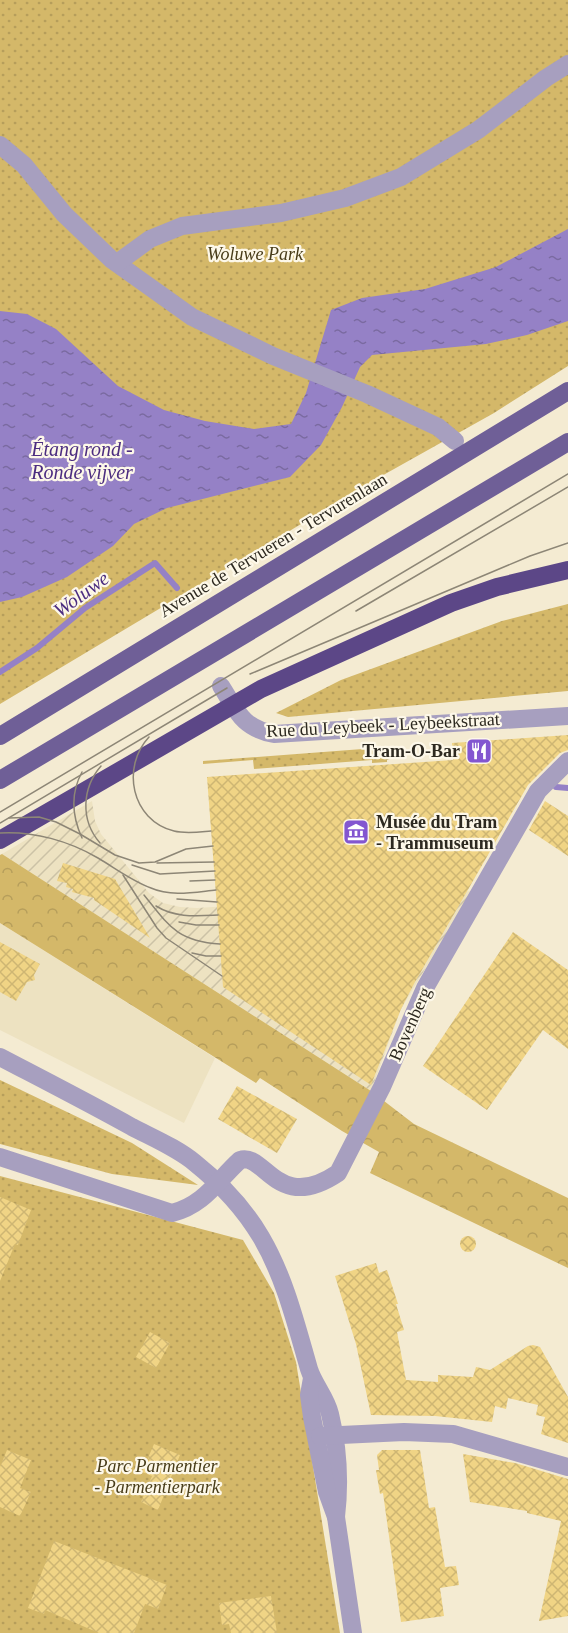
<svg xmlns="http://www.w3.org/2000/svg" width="568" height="1633" font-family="Georgia,serif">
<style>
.built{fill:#ede2c1}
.industrial{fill:url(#industrial-furrows)}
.green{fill:url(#green-dots)}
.forest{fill:url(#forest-crowns)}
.water{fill:url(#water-ripples)}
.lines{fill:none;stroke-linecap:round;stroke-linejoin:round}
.stream{stroke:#9581c6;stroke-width:6}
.building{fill:url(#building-cross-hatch)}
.minor{stroke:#a79fbf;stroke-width:18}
.major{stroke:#6f5f97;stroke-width:18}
.highway{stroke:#5c4787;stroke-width:18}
.tram{stroke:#8d8676;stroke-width:1.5}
.labels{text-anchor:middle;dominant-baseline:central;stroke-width:4.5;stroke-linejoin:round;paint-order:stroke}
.park-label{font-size:18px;font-style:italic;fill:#483c19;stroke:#fdf8e9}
.street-label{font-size:18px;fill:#2d2920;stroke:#fdf8e9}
.poi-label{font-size:18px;font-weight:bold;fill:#2d2920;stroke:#fdf8e9;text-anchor:end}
.water-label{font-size:20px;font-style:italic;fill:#4c2d80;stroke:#fdf8e9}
</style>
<defs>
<pattern id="industrial-furrows" width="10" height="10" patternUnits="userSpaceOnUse" patternTransform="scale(1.5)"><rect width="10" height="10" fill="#ede2c1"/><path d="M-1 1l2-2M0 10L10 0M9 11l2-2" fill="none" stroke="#ccc2a6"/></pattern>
<pattern id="green-dots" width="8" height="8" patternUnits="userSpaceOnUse" patternTransform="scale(1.5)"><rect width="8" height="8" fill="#d4b869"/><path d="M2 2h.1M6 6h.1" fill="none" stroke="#b69e5b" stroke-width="1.8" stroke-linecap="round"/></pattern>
<pattern id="forest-crowns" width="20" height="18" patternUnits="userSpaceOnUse" patternTransform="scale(1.5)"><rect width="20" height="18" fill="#d4b869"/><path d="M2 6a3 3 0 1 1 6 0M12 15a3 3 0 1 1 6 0" fill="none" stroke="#b69e5b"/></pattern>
<pattern id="water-ripples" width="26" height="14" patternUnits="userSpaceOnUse" patternTransform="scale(1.5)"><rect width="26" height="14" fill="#9581c6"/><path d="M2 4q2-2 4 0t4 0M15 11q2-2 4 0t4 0" fill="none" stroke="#7a6aa0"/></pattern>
<pattern id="building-cross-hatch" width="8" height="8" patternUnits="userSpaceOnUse" patternTransform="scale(1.5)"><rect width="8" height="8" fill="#f0d485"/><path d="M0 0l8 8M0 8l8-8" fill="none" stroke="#ceb673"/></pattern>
</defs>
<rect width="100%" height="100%" fill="#f4ebd2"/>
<polygon class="built" points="0,923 215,1058 184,1123 0,1030"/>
<polygon class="industrial" points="92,801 95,821 101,834 149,893 163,903 180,907 197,908 472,891 401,1009 371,1091 2,854"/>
<g class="green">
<polygon points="0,0 568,0 568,366 494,413 378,478 0,704"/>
<polygon points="568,604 568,691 288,717 276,713 341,680 502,621"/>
<polygon points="389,747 390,759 387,760 387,762 372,763 372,760 254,769 253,760 203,764 203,761"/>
<polygon points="0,1080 132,1143 198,1185 112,1174 0,1144"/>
<polygon points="0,1176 243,1240 274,1293 296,1362 340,1633 0,1633"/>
</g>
<polygon class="forest" points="2,854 371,1091 414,1124 568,1198 568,1268 370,1173 379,1152 342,1131 260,1078 256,1083 0,923 0,855"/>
<polygon class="water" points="568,229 568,321 527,335 486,344 372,355 360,367 342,407 321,445 290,477 167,508 134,524 113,546 67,577 22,597 0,602 0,311 27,314 56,329 118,386 164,410 205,421 254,429 291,424 306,393 331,310 362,298 425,289 496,267"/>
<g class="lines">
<g class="stream">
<polyline points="0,672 37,648 85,608 155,563 177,588"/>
<polyline points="556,787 568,788"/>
</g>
</g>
<g class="building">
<polygon points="568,735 568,750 560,753 528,785 415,982 401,1009 371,1085 223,987 207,777 453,760 452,743"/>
<polygon points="545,801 568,816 568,856 529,830"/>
<polygon points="63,863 115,879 150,938 94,900 94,898 72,892 73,889 66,887 67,883 57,881"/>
<polygon points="513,932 568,970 568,1049 543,1030 487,1110 423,1066"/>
<polygon points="0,942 40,964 34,975 35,980 27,982 16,1001 0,992"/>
<polygon points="237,1086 297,1119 277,1153 218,1119"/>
<polygon points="0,1197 31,1210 18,1245 15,1244 0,1281"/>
<circle cx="468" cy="1244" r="8"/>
<polygon points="376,1263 379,1273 387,1270 398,1304 396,1304 404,1330 397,1332 406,1380 438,1382 438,1375 473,1377 476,1367 490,1370 528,1346 533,1345 540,1347 568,1397 568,1443 541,1434 545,1417 536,1415 538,1405 508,1398 506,1409 495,1406 492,1422 435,1416 371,1415 356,1344 335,1276"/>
<polygon points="150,1332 170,1343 156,1368 136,1357"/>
<polygon points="154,1444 180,1455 158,1510 141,1502 152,1476 142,1472"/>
<polygon points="7,1450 31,1460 20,1488 31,1492 20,1516 0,1507 0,1467"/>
<polygon points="382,1450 420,1450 429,1508 435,1507 445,1567 456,1566 459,1585 440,1588 444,1616 401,1622 383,1493 380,1494 376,1470 379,1470 377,1455"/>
<polygon points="463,1454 515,1463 568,1479 568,1616 539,1621 561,1521 527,1513 527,1511 470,1502"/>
<polygon points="54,1541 167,1585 158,1609 145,1604 134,1633 99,1633 45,1610 44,1614 28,1608"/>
<polygon points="271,1596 277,1633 231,1633 229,1624 222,1625 219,1603"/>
</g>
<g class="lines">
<g class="minor">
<polyline points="0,145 24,165 64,214 112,260 192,317 273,356 367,394 438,427 455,441"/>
<polyline points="117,263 150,239 182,226 281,213 345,198 401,177 478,130 546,78 568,64"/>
<path d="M221,686C237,711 242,728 274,734L568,716"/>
<path d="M0,1057C44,1080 89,1103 132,1127C153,1138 177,1148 195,1163C220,1183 245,1210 261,1237C285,1278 296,1324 309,1369C314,1385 326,1397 330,1414C338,1447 340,1483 336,1517"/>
<path d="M0,1157L172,1213C204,1205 217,1181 240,1160C265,1152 277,1214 338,1173L382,1087L425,988L538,791L568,761"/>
<polyline points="312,1378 309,1395 312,1417 327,1492 336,1517 353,1633"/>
<polyline points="320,1436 404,1432 453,1434 568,1467"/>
</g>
<g class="major">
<polyline points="0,736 568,391"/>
<polyline points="0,780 568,442"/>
</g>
<polyline class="highway" points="0,840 261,689 451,603 497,587 568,570"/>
<g class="tram">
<polyline points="356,611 568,487"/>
<polyline points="250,674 530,556 568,543"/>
<path d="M149,737C121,767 131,820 174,831C186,834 199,832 211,831"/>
<polyline points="0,812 568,474"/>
<polyline points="9,818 39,817 56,822 80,834 115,855 139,863 155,862 186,849 213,846"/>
<polyline points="0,823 227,688"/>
<path d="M0,833C34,831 69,841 98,858C115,868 132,881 151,888C171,897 195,892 216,890"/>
<path d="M82,838C72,816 70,794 82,772"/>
<path d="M100,843C80,820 82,788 101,766"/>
<polyline points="157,863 214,862"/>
<polyline points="132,865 160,874 215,871"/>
<polyline points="123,875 157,928 166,938 222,976"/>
<polyline points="190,881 215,880"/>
<path d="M144,895C169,926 177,941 220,944"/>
<polyline points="177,899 217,902"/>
<path d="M156,906C175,918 196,916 218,915"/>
<polyline points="179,922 196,925 219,925"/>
<polyline points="192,953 206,956 221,956"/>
</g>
</g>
<defs>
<symbol id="restaurant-square" viewBox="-11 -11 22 22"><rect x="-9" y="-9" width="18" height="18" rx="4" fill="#8356d0" stroke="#fdf8e9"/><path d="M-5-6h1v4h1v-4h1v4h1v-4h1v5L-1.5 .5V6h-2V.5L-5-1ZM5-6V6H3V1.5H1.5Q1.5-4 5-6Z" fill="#fff"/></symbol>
<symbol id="museum-square" viewBox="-11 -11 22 22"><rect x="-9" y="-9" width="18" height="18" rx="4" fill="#8356d0" stroke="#fdf8e9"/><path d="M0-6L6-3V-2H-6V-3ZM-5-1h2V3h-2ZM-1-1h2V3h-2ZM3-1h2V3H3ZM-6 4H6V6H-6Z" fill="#fff"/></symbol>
</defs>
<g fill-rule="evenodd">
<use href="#restaurant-square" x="464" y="736" width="30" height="30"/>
<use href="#museum-square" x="341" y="817" width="30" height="30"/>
</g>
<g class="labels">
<g class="park-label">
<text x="255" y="254">Woluwe Park</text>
<text x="157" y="1466">Parc Parmentier<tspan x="157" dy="21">- Parmentierpark</tspan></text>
</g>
<g class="street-label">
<text transform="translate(273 545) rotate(-31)">Avenue de Tervueren - Tervurenlaan</text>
<text transform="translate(383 725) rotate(-3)">Rue du Leybeek - Leybeekstraat</text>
<text transform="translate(410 1024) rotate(-66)">Bovenberg</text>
</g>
<g class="poi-label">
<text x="460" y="751">Tram-O-Bar</text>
<text x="376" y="822" text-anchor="start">Musée du Tram<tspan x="376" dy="21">- Trammuseum</tspan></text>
</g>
<g class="water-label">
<text x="82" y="449">Étang rond -<tspan x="82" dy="23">Ronde vijver</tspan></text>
<text transform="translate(81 594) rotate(-36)">Woluwe</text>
</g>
</g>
</svg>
